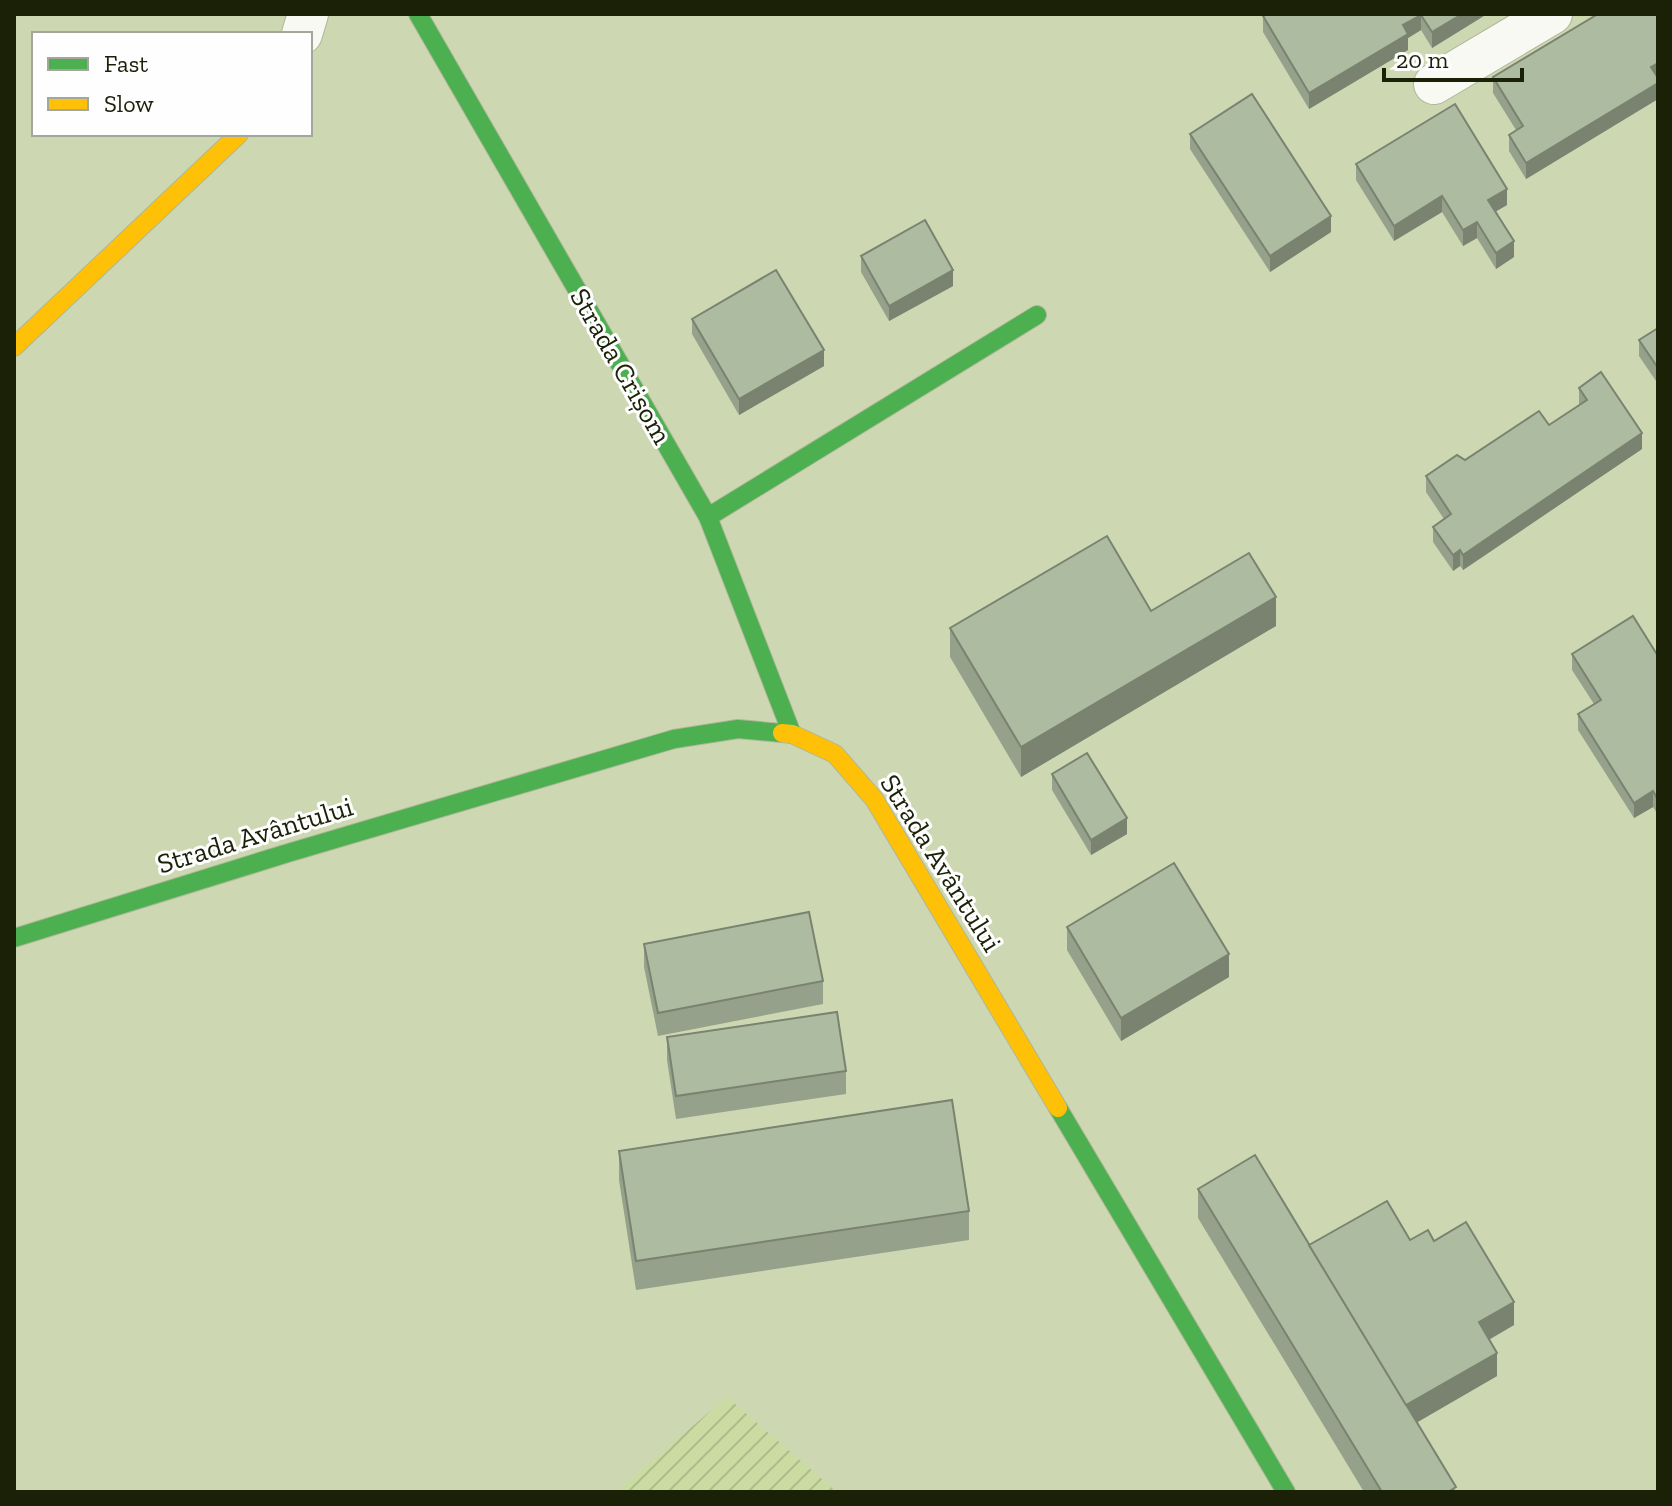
<svg xmlns="http://www.w3.org/2000/svg" width="1672" height="1506" font-family="'Zilla Slab',serif">
<style>
.industrial{fill:url(#industrial-furrows)}
.lines{fill:none;stroke-linecap:round;stroke-linejoin:round}
.street-casing{stroke:#aeb698;stroke-width:42}
.fast-casing{stroke:#aeb698;stroke-width:20}
.slow-casing{stroke:#aeb698;stroke-width:20}
.street{stroke:#f8f9f3;stroke-width:40}
.fast{stroke:#4caf50;stroke-width:18}
.slow{stroke:#ffc107;stroke-width:18}
.wall{fill:#95a18a}
.shaded-wall{fill:#798370}
.building{fill:#adbba0;stroke:#798370;stroke-width:2}
.labels{text-anchor:middle;dominant-baseline:central;stroke-width:6;stroke-linejoin:round;paint-order:stroke}
.street-label{font-size:28px;fill:#1a2106;stroke:#fefefe}
</style>
<defs>
<pattern id="industrial-furrows" width="10" height="10" patternUnits="userSpaceOnUse" patternTransform="scale(2)"><rect width="10" height="10" fill="#cbdca2"/><path d="M-1 1l2-2M0 10L10 0M9 11l2-2" fill="none" stroke="#aebc8a"/></pattern>
</defs>
<rect width="100%" height="100%" fill="#cdd8b2"/>
<polygon class="industrial" points="727,1397 837,1492 615,1492"/>
<g class="lines">
<defs>
<g id="street">
<polyline points="302,34 308,14"/>
<polyline points="1434,84 1552,14"/>
</g>
<g id="fast">
<polyline points="418,14 708,517 792,734"/>
<polyline points="708,517 1037,315"/>
<polyline points="14,938 288,853 674,739 738,729 782,733"/>
<polyline points="1058,1108 1286,1492"/>
</g>
<g id="slow">
<polyline points="14,347 239,134"/>
<polyline points="782,733 792,734 835,754 874,799 1058,1108"/>
</g>
</defs>
<use href="#street" class="street-casing"/>
<use href="#fast" class="fast-casing"/>
<use href="#slow" class="slow-casing"/>
<use href="#street" class="street"/>
<use href="#fast" class="fast"/>
<use href="#slow" class="slow"/>
</g>
<g class="wall">
<polygon points="1487,14 1432,48 1421,30 1408,38 1408,50 1309,109 1263,32 1263,16"/>
<polygon points="1658,14 1658,99 1526,179 1509,151 1509,135 1516,130 1493,93 1493,77"/>
<polygon points="1190,134 1331,232 1270,272 1190,149"/>
<polygon points="1356,164 1507,205 1496,211 1514,257 1496,269 1477,238 1463,246 1442,212 1394,241 1356,180"/>
<polygon points="861,256 953,286 889,321 861,272"/>
<polygon points="692,319 824,366 739,415 692,334"/>
<polygon points="1658,328 1658,384 1639,356 1639,340"/>
<polygon points="1579,388 1642,449 1463,570 1460,566 1453,571 1433,542 1433,527 1444,519 1426,492 1426,476 1549,425 1579,405"/>
<polygon points="1151,611 1276,626 1021,777 950,657 950,628"/>
<polygon points="1572,654 1658,656 1658,815 1653,807 1634,818 1578,730 1578,714 1594,704 1572,670"/>
<polygon points="1052,774 1127,834 1091,855 1052,790"/>
<polygon points="1067,927 1229,977 1121,1041 1067,950"/>
<polygon points="644,944 823,981 823,1004 658,1036 644,967"/>
<polygon points="667,1037 846,1071 846,1094 676,1119 667,1060"/>
<polygon points="619,1151 969,1211 969,1240 636,1290 619,1180"/>
<polygon points="1198,1189 1310,1245 1410,1240 1434,1241 1514,1325 1489,1340 1497,1376 1417,1422 1456,1492 1364,1492 1198,1218"/>
</g>
<g class="shaded-wall">
<polygon points="1462,14 1487,14 1432,48 1432,32"/>
<polygon points="1421,15 1421,30 1408,38 1408,50 1309,109 1309,93 1403,25"/>
<polygon points="1658,63 1658,78 1651,67"/>
<polygon points="1658,83 1658,99 1526,179 1526,163"/>
<polygon points="1507,189 1507,205 1488,216 1488,200"/>
<polygon points="1442,196 1442,212 1394,241 1394,226"/>
<polygon points="1331,216 1331,232 1270,272 1270,256"/>
<polygon points="1477,222 1477,238 1463,246 1463,230"/>
<polygon points="1514,241 1514,257 1496,269 1496,253"/>
<polygon points="953,270 953,286 889,321 889,306"/>
<polygon points="824,350 824,366 739,415 739,399"/>
<polygon points="1642,433 1642,449 1463,570 1463,555"/>
<polygon points="1460,550 1460,566 1453,571 1453,555"/>
<polygon points="1276,597 1276,626 1021,777 1021,747"/>
<polygon points="1653,791 1653,807 1634,818 1634,803"/>
<polygon points="1127,818 1127,834 1091,855 1091,840"/>
<polygon points="1229,954 1229,977 1121,1041 1121,1018"/>
<polygon points="1514,1302 1514,1325 1479,1345 1479,1322"/>
<polygon points="1497,1353 1497,1376 1404,1430 1404,1407"/>
</g>
<g class="building">
<polygon points="1267,14 1462,14 1432,32 1421,15 1403,25 1408,34 1309,93 1263,16"/>
<polygon points="1598,14 1658,14 1658,63 1651,67 1658,78 1658,83 1526,163 1509,135 1523,126 1493,77"/>
<polygon points="1252,94 1331,216 1270,256 1190,134"/>
<polygon points="1455,104 1507,189 1488,200 1514,241 1496,253 1477,222 1463,230 1442,196 1394,226 1356,164"/>
<polygon points="925,220 953,270 889,306 861,256"/>
<polygon points="776,270 824,350 739,399 692,319"/>
<polygon points="1658,328 1658,368 1639,340"/>
<polygon points="1601,372 1642,433 1463,555 1460,550 1453,555 1433,527 1451,514 1426,476 1457,455 1465,460 1539,411 1549,425 1587,400 1579,388"/>
<polygon points="1107,536 1151,611 1249,553 1276,597 1021,747 950,628"/>
<polygon points="1633,616 1658,656 1658,800 1653,791 1634,803 1578,714 1601,700 1572,654"/>
<polygon points="1087,753 1127,818 1091,840 1052,774"/>
<polygon points="1174,863 1229,954 1121,1018 1067,927"/>
<polygon points="809,912 823,981 658,1013 644,944"/>
<polygon points="837,1012 846,1071 676,1096 667,1037"/>
<polygon points="952,1100 969,1211 636,1261 619,1151"/>
<polygon points="1255,1155 1456,1487 1448,1492 1382,1492 1198,1189"/>
<polygon points="1387,1201 1410,1240 1428,1230 1434,1241 1466,1222 1514,1302 1479,1322 1497,1353 1406,1405 1309,1245"/>
</g>
<g class="labels">
<g class="street-label">
<text transform="translate(621 366) rotate(60)">Strada Crișom</text>
<text transform="translate(255 835) rotate(-17)">Strada Avântului</text>
<text transform="translate(941 863) rotate(58)">Strada Avântului</text>
</g>
</g>
<rect width="1672" height="1506" fill="none" stroke="#1a2106" stroke-width="32"/>
<rect x="32" y="32" width="280" height="104" fill="#fefefe" stroke="#a3a69b" stroke-width="2"/>
<rect x="48" y="58" width="40" height="12" fill="#4caf50" stroke="#a3a69b" stroke-width="2"/>
<text x="104" y="72" font-size="24" fill="#1a2106">Fast</text>
<rect x="48" y="98" width="40" height="12" fill="#ffc107" stroke="#a3a69b" stroke-width="2"/>
<text x="104" y="112" font-size="24" fill="#1a2106">Slow</text>
<path d="M1384 68v12h138v-12" fill="none" stroke="#1a2106" stroke-width="4"/>
<text x="1396" y="68" font-size="24" fill="#1a2106" stroke="#fefefe" stroke-width="6" paint-order="stroke">20 m</text>
</svg>
